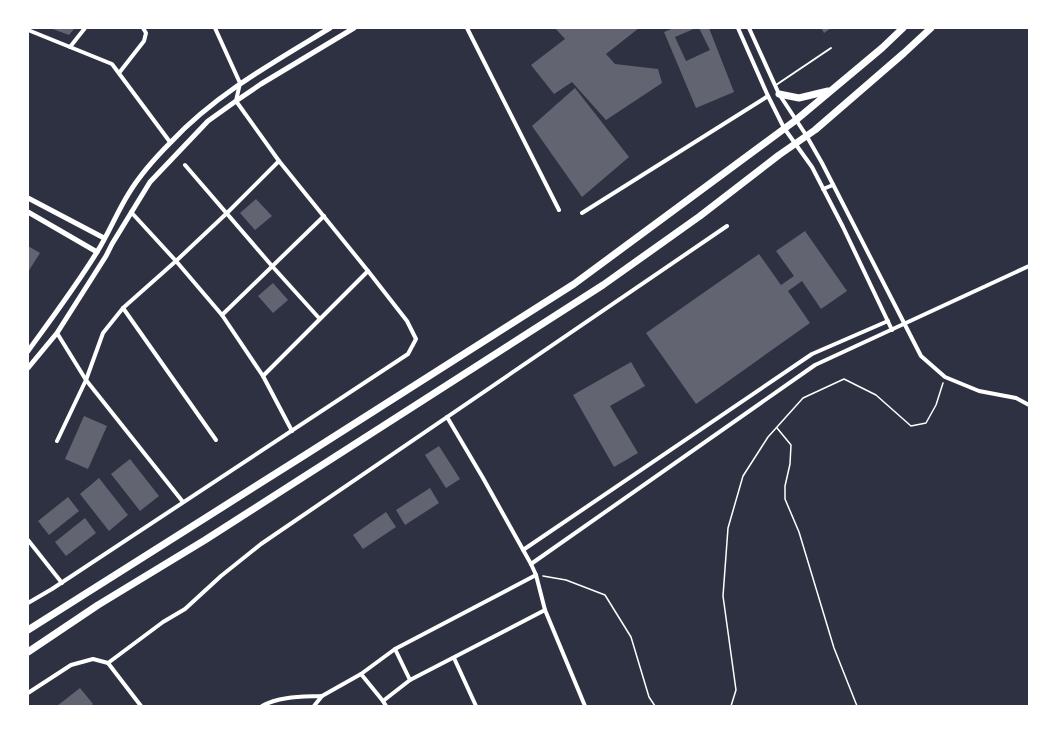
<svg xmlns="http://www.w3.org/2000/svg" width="1057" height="734" font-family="Raleway,sans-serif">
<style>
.building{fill:#626471}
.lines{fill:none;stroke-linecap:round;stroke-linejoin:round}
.path{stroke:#fff;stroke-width:1.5}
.service{stroke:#fff;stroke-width:2}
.minor{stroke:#fff;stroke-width:4}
.tertiary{stroke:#fff;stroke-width:5}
.trunk{stroke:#fff;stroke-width:7}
</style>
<rect width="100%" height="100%" fill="#2d3142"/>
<g class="building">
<polygon points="50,28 75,28 69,35"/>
<polygon points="555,28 639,28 606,54 615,64 658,69 662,83 606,120 572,82 554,94 531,65 565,39"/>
<polygon points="674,28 696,28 675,37 686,61 710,50 699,28 709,28 734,92 696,108 664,32"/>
<polygon points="821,28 831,28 824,33"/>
<polygon points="575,88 629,157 582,197 532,126"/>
<polygon points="256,199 272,216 255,230 240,213"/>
<polygon points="805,231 847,291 821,309 802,281 788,291 810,323 696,404 646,333 759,254 781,285 794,276 776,251"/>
<polygon points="28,246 40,253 28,272"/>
<polygon points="273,283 288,300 273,313 258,296"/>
<polygon points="631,362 645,386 610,406 638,453 614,467 573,395"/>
<polygon points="84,416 107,426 88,469 65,459"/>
<polygon points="439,446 460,479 446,488 425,455"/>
<polygon points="130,459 159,496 140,511 111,474"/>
<polygon points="99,478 128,515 109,531 80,494"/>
<polygon points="430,488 439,503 405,525 396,510"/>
<polygon points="68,497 79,511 49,535 38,521"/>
<polygon points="386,512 396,527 363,549 353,535"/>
<polygon points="85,518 96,533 66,556 55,542"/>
<polygon points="80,688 93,704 91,706 57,706"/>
</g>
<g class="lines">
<g class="path">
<polyline points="777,428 791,445 790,464 785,486 785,499 799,532 834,648 857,706"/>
<polyline points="543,576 566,580 605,595 631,637 649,697 655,706"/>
<polyline points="731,706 736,690 723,596 728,528 743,476 768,437 803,398 844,379 876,395 911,426 926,423 936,405 943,383"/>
</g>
<polyline class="service" points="776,85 831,48"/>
<g class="minor">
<polyline points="467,28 559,210"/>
<polyline points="738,28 768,96 784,128 812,167 843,227 892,330"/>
<polyline points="749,28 779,94 806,135 822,163 921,356 945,377 979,391 1016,398 1029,405"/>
<polyline points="28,30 112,64 170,142"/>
<polyline points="70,47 85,28"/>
<polyline points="119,73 144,41 146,33 143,28"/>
<polyline points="185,165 272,266 319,318"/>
<polyline points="823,189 833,185"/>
<polyline points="131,212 176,261 222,315 263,376 292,431"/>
<polyline points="582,213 768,96"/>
<polyline points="123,308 216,440"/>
<polyline points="222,315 324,216"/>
<polyline points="57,333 86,380 183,502"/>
<polyline points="263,376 368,271"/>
<polyline points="447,417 483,478 531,564 536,575 545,610 585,706"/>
<polyline points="57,441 86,380 103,333 123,308 176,261 227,213 279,161"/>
<polyline points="28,540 62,583"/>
<polyline points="523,550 812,354 888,321"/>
<polyline points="531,564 815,365 1029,266"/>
<polyline points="28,603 52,589 408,354 416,339 407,321 368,271 279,161 236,101 240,83 215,28"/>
<polyline points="395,649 410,680"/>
<polyline points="454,658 476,706"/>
<polyline points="108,663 163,622 185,609 221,576 261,544 727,226"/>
<polyline points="361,674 383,701 386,706"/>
<polyline points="28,693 71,665 93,659 108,663 141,706"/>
<polyline points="383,701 410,680 545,610"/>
<path d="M262,706C280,696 302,697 322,696"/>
<polyline points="314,706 322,696 361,674 395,649 536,575"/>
</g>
<g class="tertiary">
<polyline points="28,198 104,238"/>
<polyline points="28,212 97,252"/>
<path d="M28,351C52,318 76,286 97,252C109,233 117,212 129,193C140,175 156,157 171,142C216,94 274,62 330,28"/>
<polyline points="28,368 57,333 106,256 112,244 150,182 208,121 236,101 261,84 354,28"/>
</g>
<g class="trunk">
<polyline points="779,94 799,98 828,91"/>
<polyline points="28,630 305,455 574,284 796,120 882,48 903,28"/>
<polyline points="28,652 98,605 205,540 603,285 700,216 779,155 815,130 904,53 931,28"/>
</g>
</g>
<rect width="1057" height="734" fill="none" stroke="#ffffff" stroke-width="58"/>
</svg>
